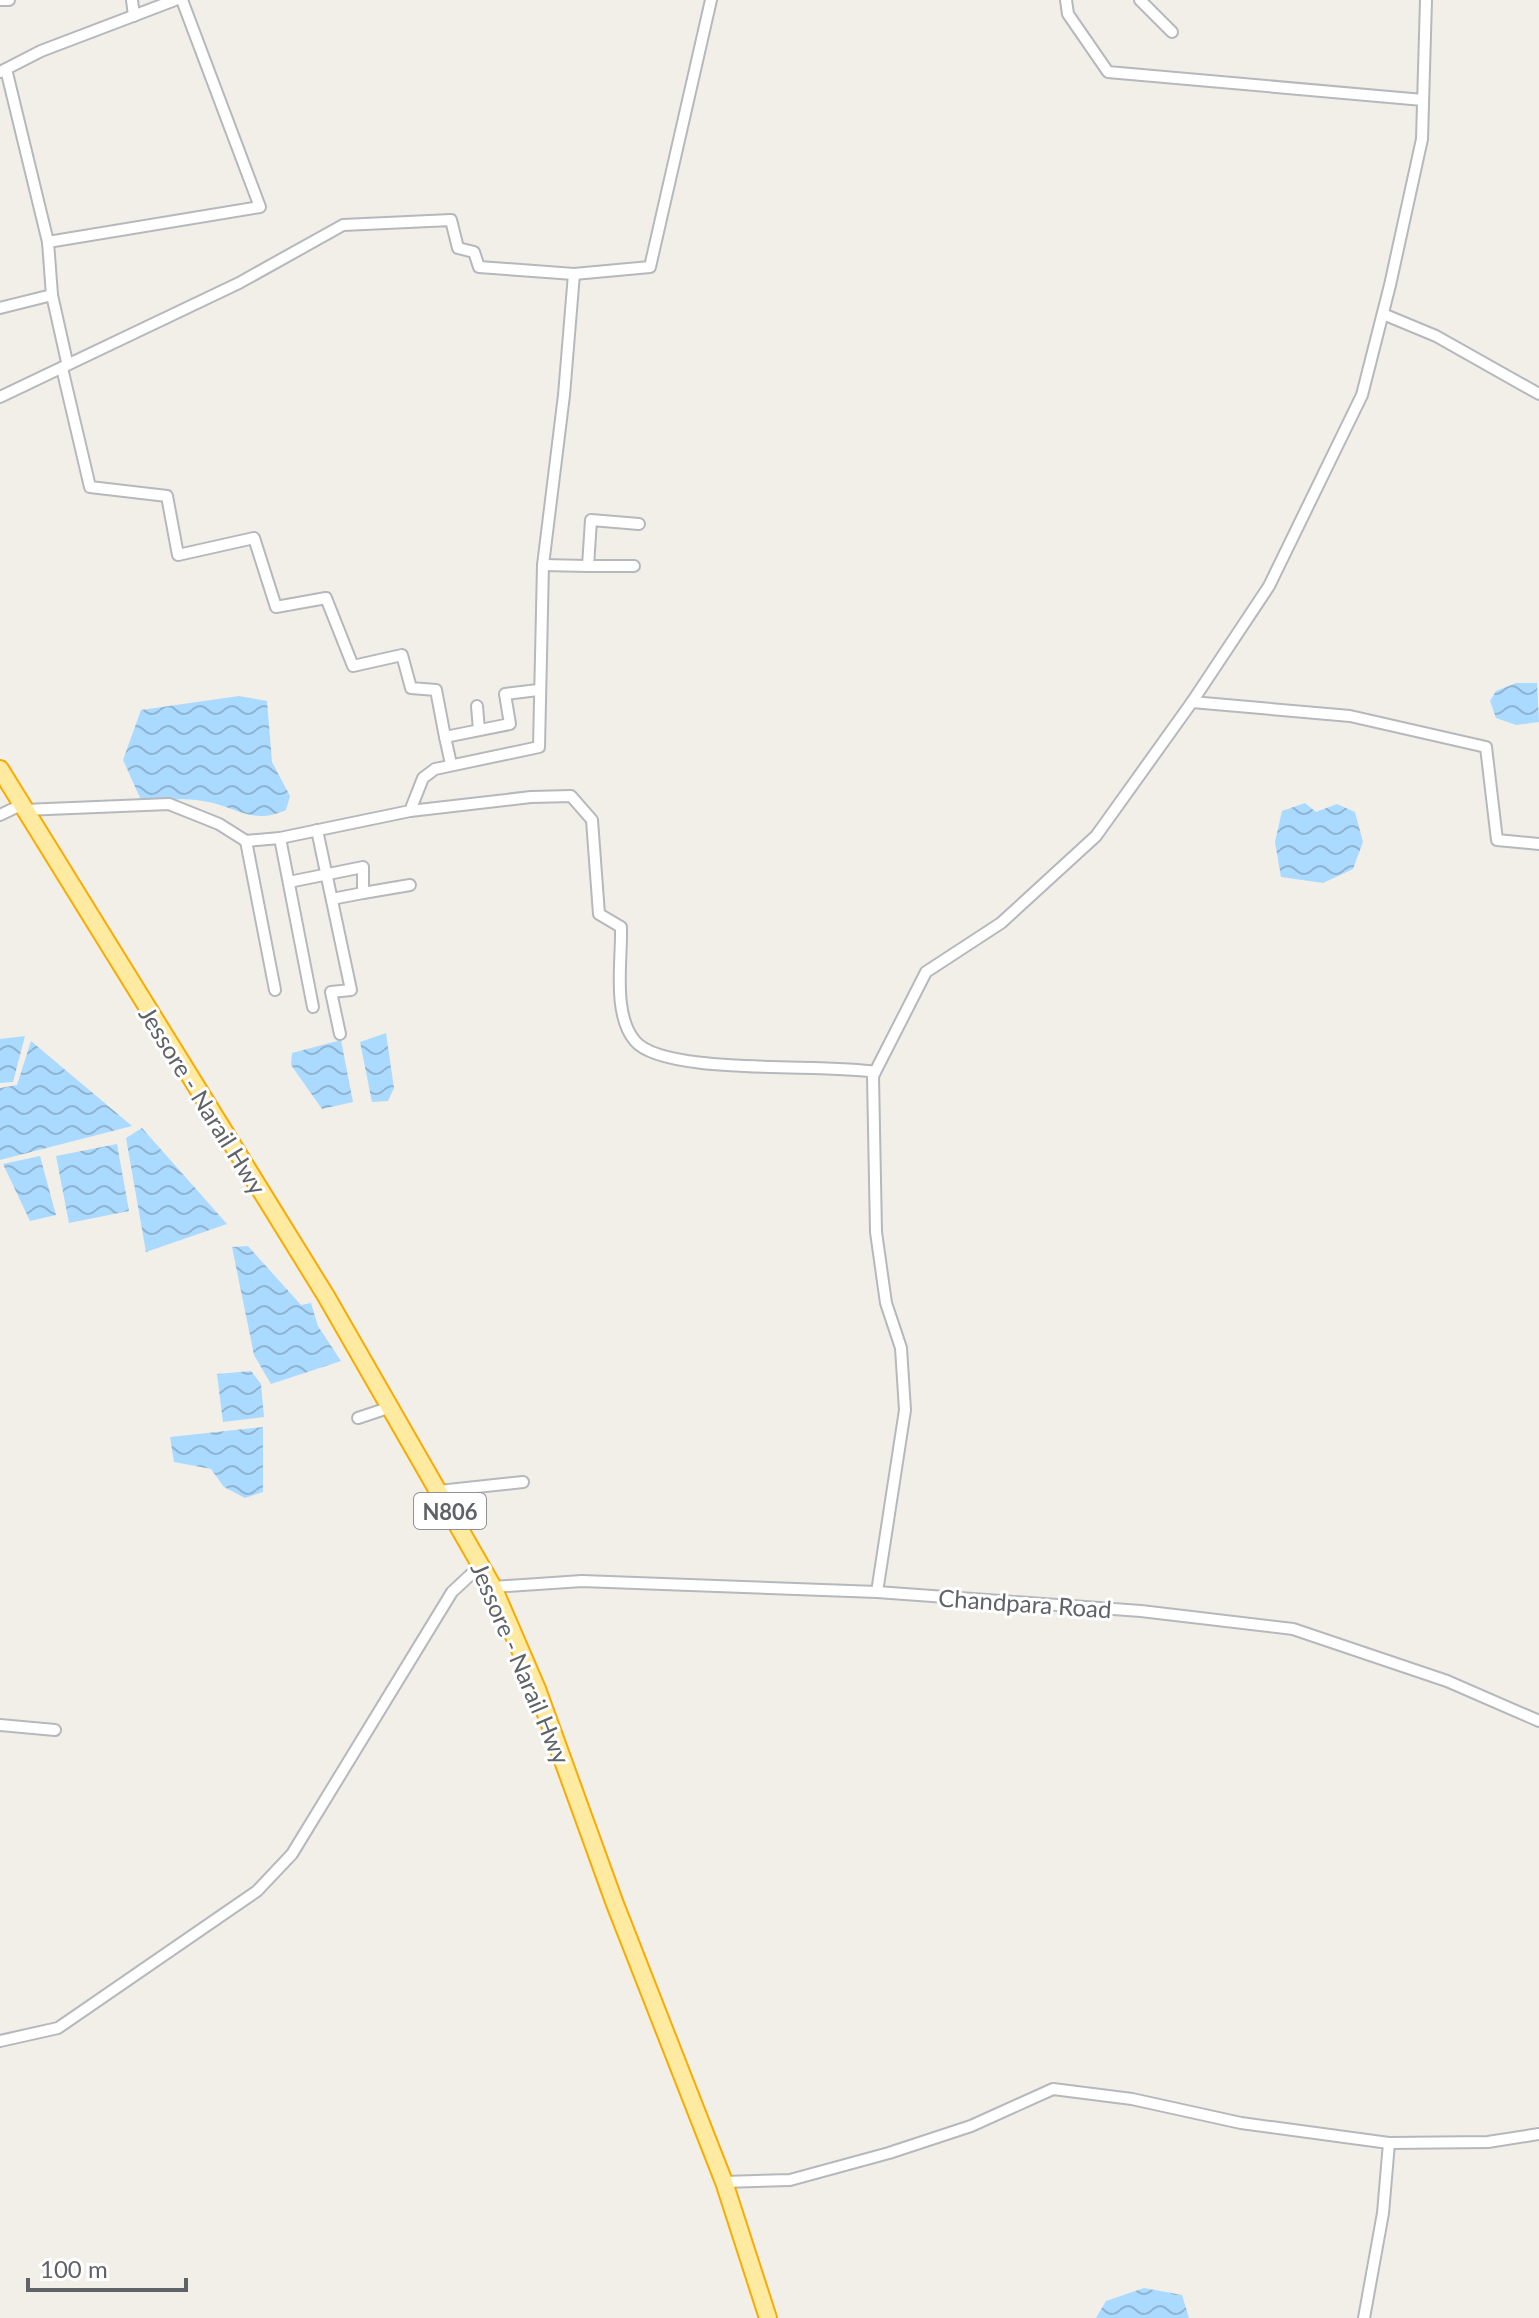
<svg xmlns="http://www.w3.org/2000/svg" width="1539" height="2318" font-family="Lato,sans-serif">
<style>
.water{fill:url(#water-waves)}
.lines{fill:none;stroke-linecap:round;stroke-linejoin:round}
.minor-casing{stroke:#b5b8bc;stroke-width:14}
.trunk-casing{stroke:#f9ab00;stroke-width:20}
.minor{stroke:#fff;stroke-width:10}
.trunk{stroke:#feeaa1;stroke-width:16}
.labels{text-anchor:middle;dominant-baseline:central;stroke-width:6;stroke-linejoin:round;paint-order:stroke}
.shield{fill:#fff;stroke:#8f9295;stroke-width:2}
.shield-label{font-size:22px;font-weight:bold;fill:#5f6368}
.street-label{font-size:24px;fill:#5f6368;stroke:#fff}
</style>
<defs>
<pattern id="water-waves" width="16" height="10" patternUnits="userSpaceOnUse" patternTransform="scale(2)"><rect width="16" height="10" fill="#aadaff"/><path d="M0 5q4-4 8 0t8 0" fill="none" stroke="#8eb4d2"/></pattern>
</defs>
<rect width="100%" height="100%" fill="#f1efe8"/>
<g class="water">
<polygon points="1516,683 1537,683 1539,722 1516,725 1496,718 1490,701 1496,691"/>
<path d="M239,696L267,701L272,762L290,796L286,810C251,826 237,806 203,801C183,798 161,800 141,800L123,760L141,710Z"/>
<polygon points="1305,803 1316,812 1337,804 1355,812 1363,842 1353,869 1323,883 1281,877 1275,842 1282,811"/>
<polygon points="386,1033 394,1088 388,1101 372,1102 360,1042"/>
<polygon points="25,1036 13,1082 0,1083 0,1039"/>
<polygon points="341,1040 353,1102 322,1109 291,1065 292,1053"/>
<polygon points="31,1041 132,1126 0,1160 0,1088 17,1085"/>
<polygon points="142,1128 227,1224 146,1252 126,1138"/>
<polygon points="117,1144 129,1211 69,1223 56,1156"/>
<polygon points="40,1156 56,1215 30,1221 3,1164"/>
<polygon points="248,1246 301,1305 311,1303 318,1326 341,1361 271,1384 254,1355 232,1247"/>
<polygon points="251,1371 261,1384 264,1417 223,1422 217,1374"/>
<polygon points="263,1427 263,1492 245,1498 224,1487 211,1469 174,1462 170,1437"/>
<polygon points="1144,2288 1182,2295 1189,2318 1096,2318 1106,2301"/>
</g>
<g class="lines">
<defs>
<g id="minor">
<polyline points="0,0 9,0"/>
<polyline points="132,0 134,16"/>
<polyline points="1066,0 1068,14 1108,72 1423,100"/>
<polyline points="1140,0 1172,32"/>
<polyline points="6,69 48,242"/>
<polyline points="0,72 41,51 175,0"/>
<polyline points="52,295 67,362"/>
<polyline points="0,308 52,295 48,242 260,207 182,0"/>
<polyline points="1383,314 1436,336 1539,394"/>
<polyline points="62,368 90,487 167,496 178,555 254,538 276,607 326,598 353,666 402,655 411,688 436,690 445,737"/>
<polyline points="0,397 239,283 343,225 451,220 458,248 474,252 479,267 574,274"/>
<polyline points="543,565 588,566 591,520 639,524"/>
<polyline points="588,566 634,566"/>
<polyline points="1192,702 1350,716 1486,747 1497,840 1539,844"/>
<polyline points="477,706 479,730"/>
<polyline points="451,764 445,737 510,724 505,694 538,690"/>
<polyline points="24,810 169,804 219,824 246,841 280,838 410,811 423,778 435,769 539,747 543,565 564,395 574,274 650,267 711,0"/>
<path d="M410,811L531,797L571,796L592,820L599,914L621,927C622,960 612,1014 635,1041C664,1076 826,1063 875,1072"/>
<polyline points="0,815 21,805"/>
<polyline points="317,830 351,990 331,992 340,1034"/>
<polyline points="280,838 313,1007"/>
<polyline points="246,841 275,990"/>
<polyline points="289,882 363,867 363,893 410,885"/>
<polyline points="332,899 363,893"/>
<polyline points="358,1418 391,1407"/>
<polyline points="439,1491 523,1482"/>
<polyline points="493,1587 582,1581 877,1592 1141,1611 1293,1629 1447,1681 1539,1721"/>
<polyline points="877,1592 905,1410 901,1348 886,1303 876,1232 873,1076 926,972 1001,923 1096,836 1192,702 1269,586 1362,395 1390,285 1422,139 1426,0"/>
<polyline points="0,1725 55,1730"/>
<polyline points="0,2041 58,2028 257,1891 292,1854 452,1592 481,1565"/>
<polyline points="724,2182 790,2180 889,2153 971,2126 1053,2089 1132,2099 1241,2123 1389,2143 1488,2142 1539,2134"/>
<polyline points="1364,2318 1383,2213 1389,2143"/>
</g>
<polyline id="trunk" points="0,769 326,1296 493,1587 537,1689 615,1904 724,2182 768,2318"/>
</defs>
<use href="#minor" class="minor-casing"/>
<use href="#trunk" class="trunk-casing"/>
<use href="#minor" class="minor"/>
<use href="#trunk" class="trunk"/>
</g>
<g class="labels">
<rect class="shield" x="414" y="1493" width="72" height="36" rx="6"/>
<g class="shield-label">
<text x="450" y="1511">N806</text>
</g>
<g class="street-label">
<text transform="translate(203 1100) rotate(58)">Jessore - Narail Hwy</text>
<text transform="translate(1025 1603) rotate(4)">Chandpara Road</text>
<text transform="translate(521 1663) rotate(67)">Jessore - Narail Hwy</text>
</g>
</g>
<path d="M28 2278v12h158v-12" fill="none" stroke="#5f6368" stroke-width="4"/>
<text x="40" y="2278" font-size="24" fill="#5f6368" stroke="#ffffff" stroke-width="6" paint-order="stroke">100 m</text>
</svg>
